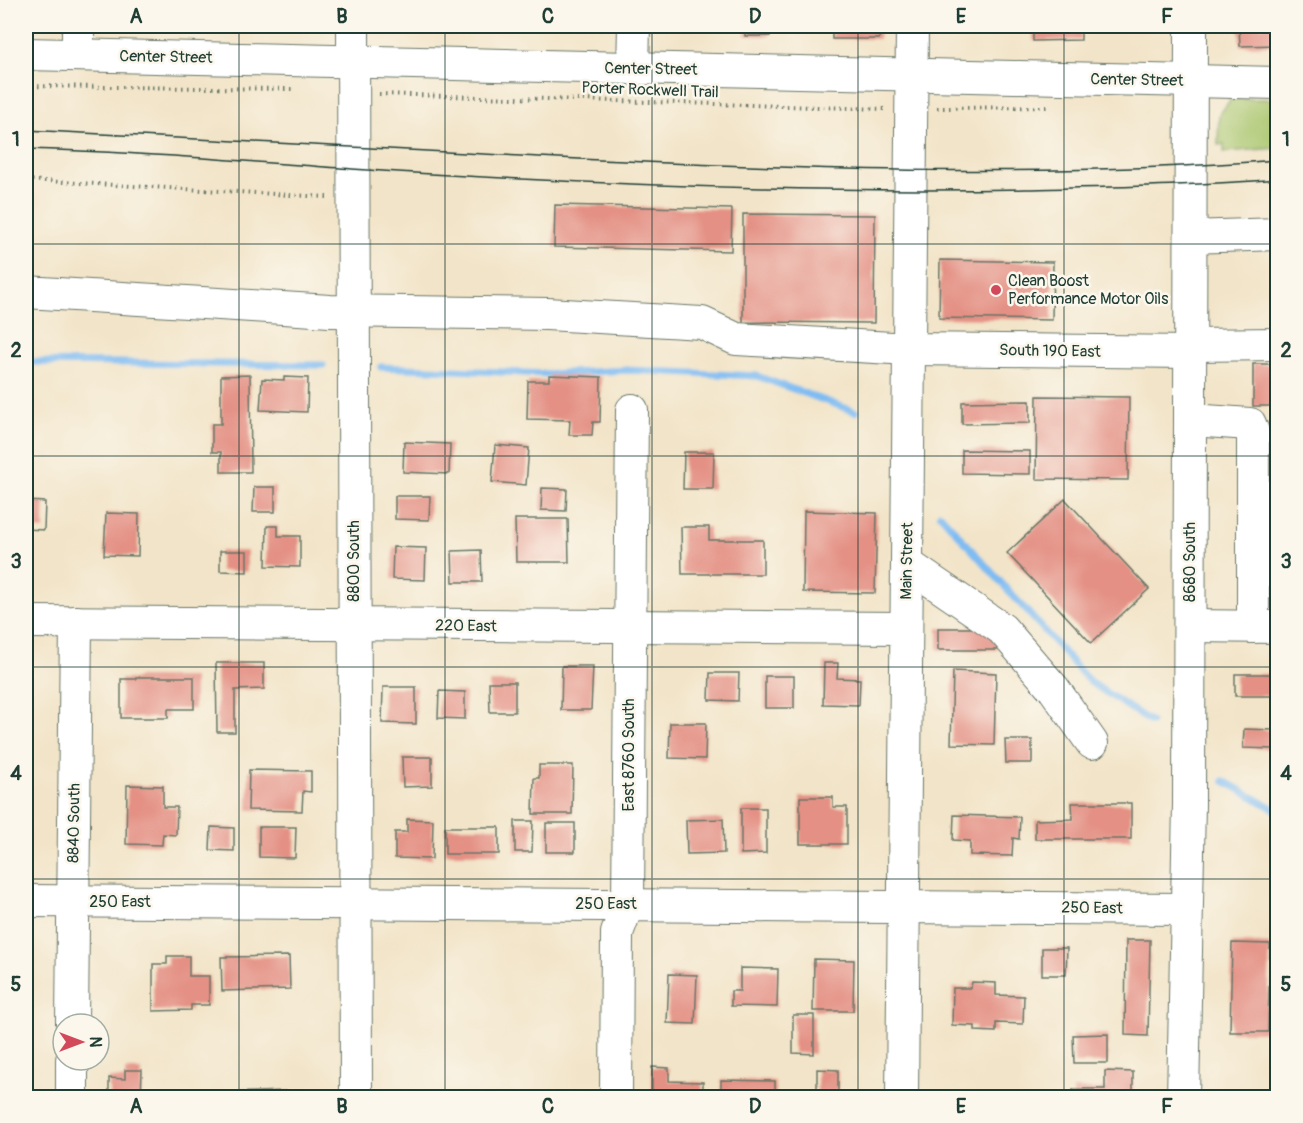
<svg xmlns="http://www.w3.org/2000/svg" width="1303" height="1123" font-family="Pangolin,sans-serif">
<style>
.green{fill:#a8c56c;stroke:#648150;stroke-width:1.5}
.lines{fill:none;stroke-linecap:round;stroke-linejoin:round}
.stream{stroke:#7fbcf2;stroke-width:7}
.building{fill:#e49084}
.minor-casing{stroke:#697768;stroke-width:34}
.path{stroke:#697768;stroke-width:4;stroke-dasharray:1.5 4.5;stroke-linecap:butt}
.minor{stroke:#fff;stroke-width:32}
.tram{stroke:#1f3d34;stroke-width:1.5}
.grid{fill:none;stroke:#1f3d34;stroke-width:1.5;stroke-opacity:0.55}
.poi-dot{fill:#d1495b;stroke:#fbf7ec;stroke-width:2}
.labels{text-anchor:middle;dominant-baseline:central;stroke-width:5;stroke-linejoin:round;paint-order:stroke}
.street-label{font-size:16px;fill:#1f3d34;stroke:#fbf7ec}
.poi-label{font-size:16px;fill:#1f3d34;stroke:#fbf7ec;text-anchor:start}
.neatline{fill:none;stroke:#1f3d34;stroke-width:2}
.grid-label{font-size:20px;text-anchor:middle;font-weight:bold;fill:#1f3d34}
</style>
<rect width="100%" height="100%" fill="#fbf7ec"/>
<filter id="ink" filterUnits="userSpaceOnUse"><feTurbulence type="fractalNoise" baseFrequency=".0167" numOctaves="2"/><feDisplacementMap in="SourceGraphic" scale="12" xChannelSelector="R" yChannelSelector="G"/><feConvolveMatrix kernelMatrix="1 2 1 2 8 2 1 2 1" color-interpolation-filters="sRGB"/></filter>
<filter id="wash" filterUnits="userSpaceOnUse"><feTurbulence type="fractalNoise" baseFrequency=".008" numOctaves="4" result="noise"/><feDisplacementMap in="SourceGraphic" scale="24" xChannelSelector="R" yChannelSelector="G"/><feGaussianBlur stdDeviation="1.35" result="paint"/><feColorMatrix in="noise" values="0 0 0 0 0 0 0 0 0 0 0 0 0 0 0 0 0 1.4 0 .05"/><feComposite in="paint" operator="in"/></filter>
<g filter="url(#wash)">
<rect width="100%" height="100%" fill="#f2e4c8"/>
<polygon class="green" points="1231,99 1277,99 1277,148 1224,152 1224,144 1218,145 1219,115"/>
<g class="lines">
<g class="stream">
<polyline points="26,362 323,365"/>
<polyline points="381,367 548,374 628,370 757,376 856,412"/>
<polyline points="940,514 1090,682 1151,722"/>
<polyline points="1224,781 1278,811"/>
</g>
</g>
<g id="blocks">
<g class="building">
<rect x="745" y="26" width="25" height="10"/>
<polygon points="832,26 880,26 879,39 832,39"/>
<polygon points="958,26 990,26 989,33 958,32"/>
<polygon points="1033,26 1081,26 1081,40 1033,41"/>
<polygon points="1239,26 1278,26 1278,45 1240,46"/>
<polygon points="555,205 732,209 731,251 554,247"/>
<polygon points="743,214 875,215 874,323 743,322"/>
<polygon points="940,260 1053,262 1052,320 939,318"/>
<rect x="1253" y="364" width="25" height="42"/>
<polygon points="250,375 251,472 221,472 221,452 212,452 212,424 221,424 221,376"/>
<polygon points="549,375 601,377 600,422 593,422 592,435 569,435 570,420 527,419 528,381 549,381"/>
<polygon points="284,377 308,378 307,412 260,410 262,379 284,380"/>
<polygon points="1037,396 1129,397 1128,480 1036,479"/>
<polygon points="1030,401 1030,423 962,424 962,402"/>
<polygon points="404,442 450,444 449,474 403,472"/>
<polygon points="495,445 529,448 526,485 492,482"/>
<polygon points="962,450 1030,451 1030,474 962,473"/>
<polygon points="684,452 714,452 713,489 683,489"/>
<polygon points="254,487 275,487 275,512 253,512"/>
<polygon points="542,488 567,489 566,511 541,510"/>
<polygon points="395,496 430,496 429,520 395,519"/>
<polygon points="1065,499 1149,589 1091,643 1007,553"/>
<polygon points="26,501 45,502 44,530 26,529"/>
<polygon points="804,511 877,513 875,593 803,592"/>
<polygon points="106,513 139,514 138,556 104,555"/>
<polygon points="515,519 568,519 569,562 516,562"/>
<polygon points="267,526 278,526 278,536 300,536 300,567 266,566"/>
<polygon points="681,527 709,527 709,540 763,540 763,574 682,574"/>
<polygon points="393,547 426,548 425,580 392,579"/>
<polygon points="481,550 482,582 453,582 452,551"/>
<polygon points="220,551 247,551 247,572 220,571"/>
<rect x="938" y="628" width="59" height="22"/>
<polygon points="216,663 264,663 264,689 235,690 235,732 217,732"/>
<polygon points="824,663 838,663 837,678 860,679 859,705 823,704"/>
<polygon points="562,666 593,666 591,710 561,710"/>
<polygon points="953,671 996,673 994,745 951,744"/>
<polygon points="710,673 739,673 738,701 709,700"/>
<polygon points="1235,674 1276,674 1275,696 1235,696"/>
<rect x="765" y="676" width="29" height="32"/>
<polygon points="136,677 194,677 194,709 168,709 168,718 121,718 121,679 136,679"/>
<polygon points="489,682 515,682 515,712 490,712"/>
<polygon points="383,687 416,687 416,724 382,723"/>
<polygon points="439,691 465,692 465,719 438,718"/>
<polygon points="670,723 706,723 705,759 669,758"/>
<polygon points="1244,729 1274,730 1274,749 1243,748"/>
<polygon points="1005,740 1032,740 1032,763 1006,763"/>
<polygon points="402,757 432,757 432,786 403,787"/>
<polygon points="539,765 573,765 572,814 533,814 534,778 539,778"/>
<polygon points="249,770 311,771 311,792 303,791 302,811 248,810"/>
<polygon points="127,785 163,786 163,807 177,807 176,835 163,834 162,845 126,844"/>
<polygon points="800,797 833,797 833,807 847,807 847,844 800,844"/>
<polygon points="1072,803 1131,803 1131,839 1035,839 1035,820 1073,819"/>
<polygon points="741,808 766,808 766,853 741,854"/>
<polygon points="954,815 1020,817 1019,839 1013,838 1012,856 970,855 970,841 953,840"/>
<polygon points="407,819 433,820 432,859 395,858 395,832 407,832"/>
<polygon points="723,819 724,853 687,854 686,820"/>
<polygon points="515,821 533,821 532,852 515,852"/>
<rect x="546" y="823" width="29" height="29"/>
<polygon points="211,827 234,828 234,851 210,850"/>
<polygon points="259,827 296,827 295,858 259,857"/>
<rect x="445" y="827" width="54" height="27"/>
<polygon points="1126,940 1150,940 1148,1036 1125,1035"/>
<polygon points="1232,943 1270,944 1268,1032 1230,1032"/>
<polygon points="1042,948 1067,948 1066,975 1042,975"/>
<polygon points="167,956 189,956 189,976 209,976 209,1005 191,1005 191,1010 153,1011 153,964 167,964"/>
<polygon points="289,956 290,989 222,991 221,957"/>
<polygon points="814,959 854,960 853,1011 813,1011"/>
<polygon points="740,968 778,969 777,1007 731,1006 731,991 740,991"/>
<polygon points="669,974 697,975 695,1024 667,1023"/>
<polygon points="972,982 996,983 996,995 1024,996 1023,1024 996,1023 996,1032 975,1031 975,1026 952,1025 953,988 971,988"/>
<polygon points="793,1015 814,1015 814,1054 793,1053"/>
<polygon points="1108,1034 1108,1063 1074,1063 1073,1035"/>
<polygon points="652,1067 669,1068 669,1081 703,1082 703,1098 652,1098"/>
<polygon points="817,1069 838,1070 838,1095 849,1098 817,1098"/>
<polygon points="125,1070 142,1070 141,1098 109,1098 109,1078 125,1079"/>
<polygon points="1105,1071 1133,1072 1133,1098 1073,1098 1073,1089 1105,1089"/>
<polygon points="721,1080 775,1081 775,1098 721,1098"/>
<polygon points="286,1091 286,1098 221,1098 221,1093"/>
</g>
</g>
</g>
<g filter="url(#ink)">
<use href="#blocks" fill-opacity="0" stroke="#697768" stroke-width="1.5"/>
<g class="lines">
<defs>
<g id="minor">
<polyline points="353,26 356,1098"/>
<polyline points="26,54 1278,83"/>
<polyline points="78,55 78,26"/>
<polyline points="633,69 634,26"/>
<polyline points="1191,237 1278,234"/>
<polyline points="26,292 330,311 547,314 702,323 736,339 909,349 1191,352"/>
<polyline points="1191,345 1278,344"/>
<polyline points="1191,420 1250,424 1253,432 1253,627"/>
<polyline points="907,564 1002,629 1054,689 1092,743"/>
<polyline points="26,622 906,628"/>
<polyline points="1190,626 1278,627"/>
<polyline points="26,901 1186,909"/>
<polyline points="72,1024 76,622"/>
<polyline points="72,1098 72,1060"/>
<polyline points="616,1098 617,933 628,904 632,410"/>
<polyline points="902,1098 912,26"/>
<polyline points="1183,1098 1189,804 1191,26"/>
</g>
</defs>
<use href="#minor" class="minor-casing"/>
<g class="path">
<polyline points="26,86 292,89"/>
<polyline points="379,94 884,109"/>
<polyline points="937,108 1049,107"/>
<polyline points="26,180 327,197"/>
</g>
<use href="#minor" class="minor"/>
<g class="tram">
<path d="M26,130C210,140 394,151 579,159C812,170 1045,178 1278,160"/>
<path d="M26,149C135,152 243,161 352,169C576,184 801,193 1026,189C1110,187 1194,186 1278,179"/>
</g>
</g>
</g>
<path class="grid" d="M239,26V1098M445,26V1098M652,26V1098M858,26V1098M1064,26V1098M26,244H1278M26,456H1278M26,667H1278M26,879H1278"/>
<circle class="poi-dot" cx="996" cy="290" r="6"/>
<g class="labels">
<g class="street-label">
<text transform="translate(166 57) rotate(1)">Center Street</text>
<text transform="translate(651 69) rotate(1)">Center Street</text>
<text transform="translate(1137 80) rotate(1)">Center Street</text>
<text transform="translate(650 90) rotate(2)">Porter Rockwell Trail</text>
<text transform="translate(1050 351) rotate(1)">South 190 East</text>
<text transform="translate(354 561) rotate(-90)">8800 South</text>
<text transform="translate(907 561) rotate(-89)">Main Street</text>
<text transform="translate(1190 562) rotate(-90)">8680 South</text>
<text transform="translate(466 626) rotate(1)">220 East</text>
<text transform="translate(629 755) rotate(-90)">East 8760 South</text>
<text transform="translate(74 823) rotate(-89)">8840 South</text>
<text x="120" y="902">250 East</text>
<text x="606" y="904">250 East</text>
<text transform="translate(1092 908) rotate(1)">250 East</text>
</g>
<g class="poi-label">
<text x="1008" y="281">Clean Boost<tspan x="1008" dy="18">Performance Motor Oils</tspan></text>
</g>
</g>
<rect width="1303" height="1123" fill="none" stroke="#fbf7ec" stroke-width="66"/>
<g transform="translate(81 1042) rotate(90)"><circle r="28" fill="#fbf7ec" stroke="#a3ada2" stroke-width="1.5"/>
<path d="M0-4.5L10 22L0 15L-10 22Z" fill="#d1495b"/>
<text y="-9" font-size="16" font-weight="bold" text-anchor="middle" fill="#1f3d34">N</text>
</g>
<rect x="33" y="33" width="1237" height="1057" class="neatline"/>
<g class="grid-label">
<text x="136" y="23">A</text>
<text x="342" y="23">B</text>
<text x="548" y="23">C</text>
<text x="755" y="23">D</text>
<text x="961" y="23">E</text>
<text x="1167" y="23">F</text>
<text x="16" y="146">1</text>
<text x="1286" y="146">1</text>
<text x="16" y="357">2</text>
<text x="1286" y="357">2</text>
<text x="16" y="568">3</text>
<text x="1286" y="568">3</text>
<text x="16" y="780">4</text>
<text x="1286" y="780">4</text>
<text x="16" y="991">5</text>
<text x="1286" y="991">5</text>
<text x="136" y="1113">A</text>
<text x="342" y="1113">B</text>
<text x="548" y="1113">C</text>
<text x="755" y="1113">D</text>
<text x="961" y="1113">E</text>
<text x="1167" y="1113">F</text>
</g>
</svg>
